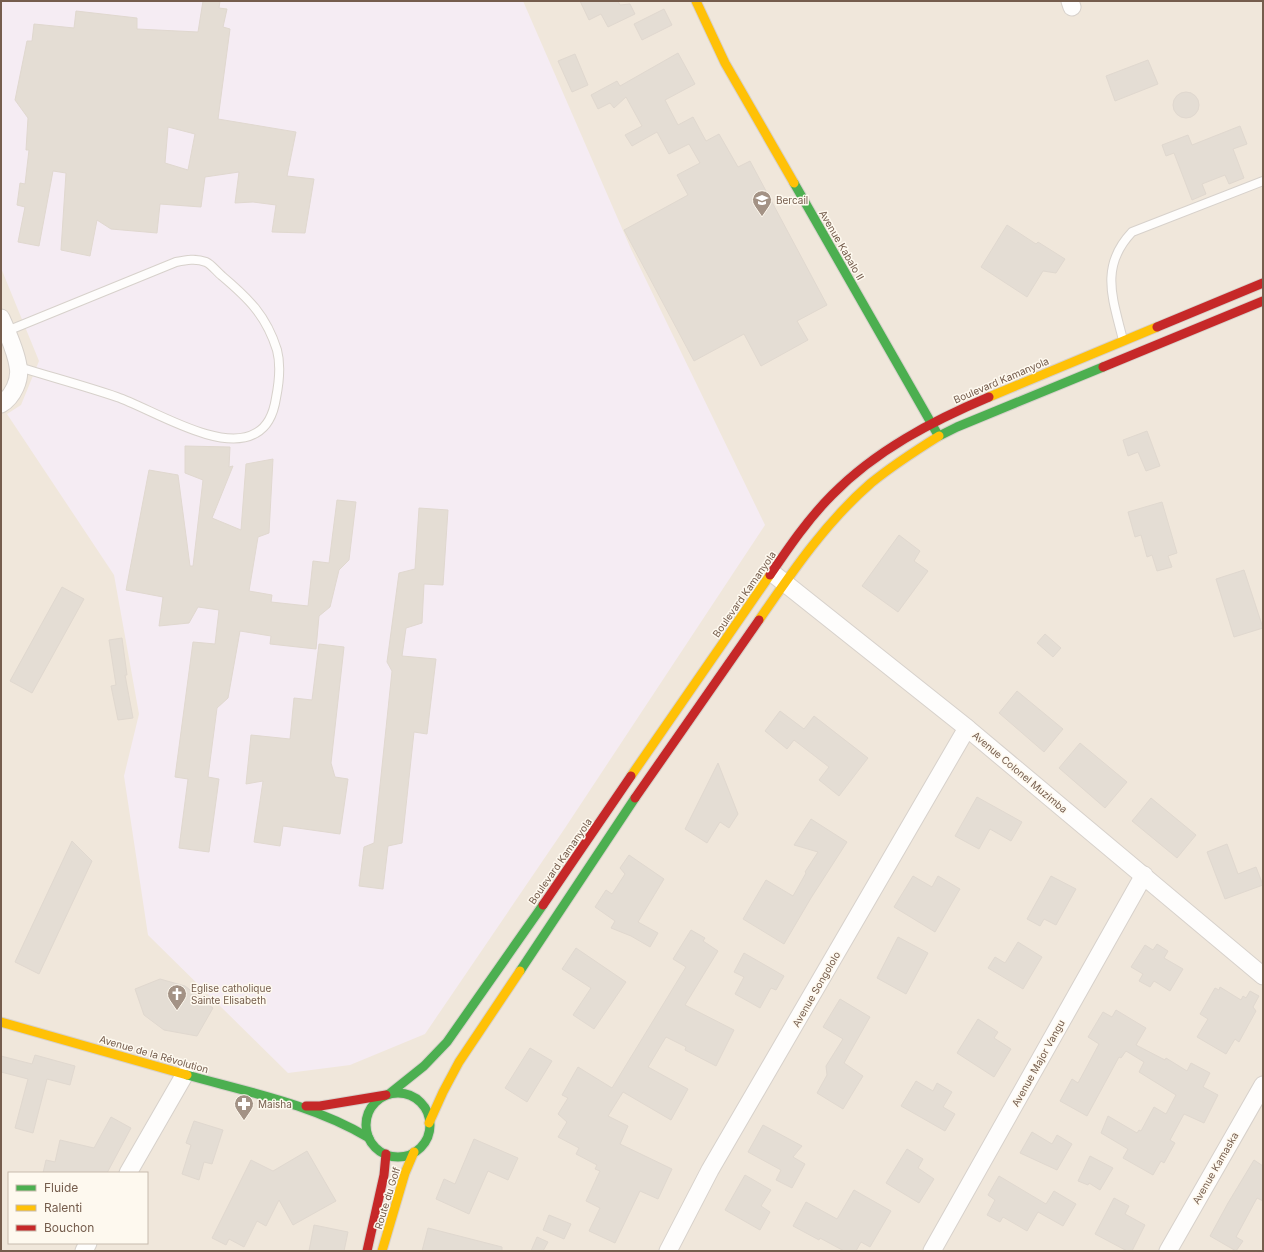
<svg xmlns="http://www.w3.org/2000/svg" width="1264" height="1252" font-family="Inter,sans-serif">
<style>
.residential{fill:#f0e7db;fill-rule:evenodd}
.education{fill:#f5ecf3}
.building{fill:#e4ddd4;stroke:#e0d8cf;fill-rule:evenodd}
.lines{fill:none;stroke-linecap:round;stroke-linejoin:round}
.lane-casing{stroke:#d7d1cb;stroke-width:10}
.street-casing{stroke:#d7d1cb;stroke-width:19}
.fast-casing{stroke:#d7d1cb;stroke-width:11}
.slow-casing{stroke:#d7d1cb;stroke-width:11}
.jam-casing{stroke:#d7d1cb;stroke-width:11}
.lane{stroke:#fefdfc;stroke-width:8}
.street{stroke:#fefdfc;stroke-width:17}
.fast{stroke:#4caf50;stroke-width:9}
.slow{stroke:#ffc107;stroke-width:9}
.jam{stroke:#c62828;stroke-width:9}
.labels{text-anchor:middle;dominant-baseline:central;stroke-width:3;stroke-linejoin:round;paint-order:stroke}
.poi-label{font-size:10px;fill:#755d4d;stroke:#fef9ef;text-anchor:start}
.street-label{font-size:10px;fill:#755d4d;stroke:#fef9ef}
</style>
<rect width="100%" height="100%" fill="#f8f4ed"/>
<path class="residential" d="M1,1H1263V1251H1ZM9,1173H147V1243H9Z"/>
<polygon class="education" points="1,1 523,1 631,249 765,525 565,828 425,1034 350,1065 288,1073 148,935 124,776 139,714 114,575 7,414 21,405 39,361 1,268"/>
<g class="building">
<path d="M203,1H220L219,8L227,9L223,27L230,29L218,119L296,132L287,176L314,179L305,233L272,232L276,205L253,202L235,203L239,172L205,177L201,207L160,204L157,233L111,229L97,220L90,256L61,250L66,173L53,171L39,246L18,242L25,207L17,205L20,183L25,184L29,150H26L28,118L15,100L27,41H32L34,24L74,28L76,11L137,18V29L198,32ZM168,127L195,134L188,170L165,163Z"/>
<polygon points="580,1 618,1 620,5 630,4 635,14 608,27 601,14 589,20"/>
<polygon points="664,9 672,25 642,40 634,24"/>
<polygon points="678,53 695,84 665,100 678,125 693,117 706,141 719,134 738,167 750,161 827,305 797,321 808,340 761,366 744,334 694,361 624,230 688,195 677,175 700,163 689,144 669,154 657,132 632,146 625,135 642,126 626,97 614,108 610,103 598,109 591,95 617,81 620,86"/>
<polygon points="575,54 588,85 572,92 558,61"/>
<polygon points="1148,60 1158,84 1115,101 1106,76"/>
<circle cx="1186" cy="105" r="13"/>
<polygon points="1240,126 1247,144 1233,149 1244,178 1229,184 1225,175 1202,184 1206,194 1192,200 1174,153 1166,156 1162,145 1188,135 1192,145"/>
<polygon points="1007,225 1036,244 1038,242 1065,259 1056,273 1043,271 1027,297 981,267"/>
<polygon points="1147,431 1160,466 1146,471 1138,452 1128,456 1123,440"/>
<polygon points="185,446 230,447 229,467 233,466 212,518 241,530 246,464 273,459 269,533 258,537 249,591 272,595 271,602 308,606 313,561 329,563 337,500 356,502 349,560 339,570 330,607 319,616 316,649 270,644 271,636 240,631 228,698 217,708 208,777 219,779 209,852 179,848 188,779 175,777 193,642 215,644 219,610 198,607 189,623 159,626 163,597 126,590 149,470 178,475 190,566 193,566 203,480 185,473"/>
<polygon points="1162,502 1177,553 1168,556 1172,567 1157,571 1152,555 1147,557 1141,535 1135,537 1128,512"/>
<polygon points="419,508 448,510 443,585 424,584 422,623 406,628 402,656 436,659 427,734 414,732 402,843 388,846 383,889 359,886 364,847 374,843 392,671 387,662 399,573 415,569"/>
<polygon points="899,535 920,551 914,561 928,571 898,612 862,586"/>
<polygon points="1244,570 1263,628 1234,637 1216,579"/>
<polygon points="62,587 84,599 32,693 10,681"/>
<polygon points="1045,634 1061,648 1053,657 1037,643"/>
<polygon points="122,638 127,675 125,675 133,718 118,720 111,686 116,685 109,640"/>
<polygon points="319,644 344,647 331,763 335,777 348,779 340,834 283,826 280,846 254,842 263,781 246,784 251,735 290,739 294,698 312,700"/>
<polygon points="1017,691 1063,729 1044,752 999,713"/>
<polygon points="780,711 804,729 814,716 868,758 839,796 819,780 829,767 794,740 787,749 765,731"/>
<polygon points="1080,743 1127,782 1105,808 1059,768"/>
<polygon points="718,763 738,814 729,828 720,822 707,843 685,829"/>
<polygon points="977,797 1022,822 1011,841 990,829 979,849 955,836"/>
<polygon points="1151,798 1196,835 1177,858 1132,821"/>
<polygon points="811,819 847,842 811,898 784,944 743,919 766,880 793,896 806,873 805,872 818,852 794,845"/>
<polygon points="72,841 92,861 39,974 15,962"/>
<polygon points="1227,844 1238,874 1256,867 1263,885 1225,899 1207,852"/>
<polygon points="629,855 664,879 638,922 658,933 650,947 631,936 611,928 615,921 595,907 606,890 612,894 625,874 620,868"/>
<polygon points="913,876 932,887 938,876 960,889 935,932 894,907"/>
<polygon points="1051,876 1076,889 1056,925 1044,919 1040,926 1027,919"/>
<polygon points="691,930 705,938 703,941 718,951 685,1005 734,1030 716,1066 685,1050 686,1047 666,1037 648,1067 688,1089 671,1120 623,1092 608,1116 628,1126 620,1144 672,1169 658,1199 640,1191 615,1243 589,1231 600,1208 586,1201 600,1171 595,1169 597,1165 576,1154 579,1148 558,1137 567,1122 558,1114 568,1098 562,1095 578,1067 612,1088 686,967 673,959"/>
<polygon points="898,937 928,953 906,994 877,978"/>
<polygon points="1018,942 1042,957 1023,989 988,968 995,957 1005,963"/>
<polygon points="1157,944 1168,951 1164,958 1183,969 1170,991 1154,981 1150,987 1139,981 1143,974 1131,967 1145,945 1153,950"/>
<polygon points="576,948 626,982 594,1029 573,1015 591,988 562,969"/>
<polygon points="744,953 784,976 776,990 771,988 760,1008 735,994 744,977 734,972"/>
<polygon points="160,979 185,986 213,1008 197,1036 164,1030 144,1015 135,989"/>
<polygon points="1220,987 1241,1000 1243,996 1246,998 1250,991 1259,996 1253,1007 1256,1011 1239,1042 1235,1039 1226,1054 1197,1037 1208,1019 1200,1014 1215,988 1219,990"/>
<polygon points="840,999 870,1017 844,1063 863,1076 843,1109 817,1093 827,1075 826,1066 843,1039 823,1027"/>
<polygon points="1116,1010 1146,1028 1136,1045 1165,1060 1166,1058 1187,1071 1191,1063 1210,1073 1203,1087 1218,1095 1204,1123 1184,1114 1170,1140 1175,1143 1164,1163 1161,1161 1153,1175 1123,1158 1128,1149 1101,1133 1108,1116 1137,1133 1139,1130 1141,1131 1154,1107 1166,1114 1176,1095 1139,1072 1144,1062 1126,1051 1121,1058 1119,1057 1087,1116 1060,1101 1072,1079 1078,1083 1099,1044 1088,1037 1103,1012 1112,1017"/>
<polygon points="978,1019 998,1032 994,1038 1011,1049 994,1077 957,1053"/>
<polygon points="530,1048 552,1061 527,1102 505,1088"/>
<polygon points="35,1055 75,1066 70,1085 47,1079 33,1133 15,1128 28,1079 1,1072 1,1056 32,1064"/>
<polygon points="916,1081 933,1091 937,1083 952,1092 943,1107 955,1114 945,1131 901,1106"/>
<polygon points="111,1117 131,1128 107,1173 43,1173 46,1160 55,1162 60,1140 94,1148"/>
<polygon points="194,1121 223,1130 212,1164 204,1162 199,1180 182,1174 191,1145 186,1143"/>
<polygon points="763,1125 802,1146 793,1157 805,1164 792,1188 776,1180 781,1170 748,1152"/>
<polygon points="1032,1132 1052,1144 1057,1135 1072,1144 1057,1170 1020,1153"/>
<polygon points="474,1139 518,1158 508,1180 488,1171 469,1214 436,1199 444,1179 455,1184"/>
<polygon points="907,1149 923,1159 918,1168 934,1179 919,1203 886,1183"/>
<polygon points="307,1151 336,1201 293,1225 279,1200 266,1226 257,1221 244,1247 229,1239 226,1245 212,1238 251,1160 273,1171"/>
<polygon points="1090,1156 1113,1168 1100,1190 1089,1183 1088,1185 1078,1181"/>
<polygon points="1254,1160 1263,1166 1263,1201 1257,1198 1236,1237 1243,1241 1236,1251 1210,1236 1228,1203"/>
<polygon points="745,1175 771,1190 761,1206 770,1212 760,1230 725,1210"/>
<polygon points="999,1176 1046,1204 1054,1191 1076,1204 1063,1226 1038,1212 1027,1231 1003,1217 1000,1222 987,1215 995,1200 988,1195"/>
<polygon points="854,1190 891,1211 870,1247 861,1242 856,1251 844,1251 820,1238 819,1240 793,1226 806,1202 837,1219"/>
<polygon points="1114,1198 1129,1206 1125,1214 1145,1225 1132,1251 1127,1251 1095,1234"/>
<polygon points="549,1215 571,1224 564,1239 543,1230"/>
<polygon points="314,1225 348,1232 344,1251 309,1251"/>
<polygon points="428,1228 502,1247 502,1251 422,1251"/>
<polygon points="537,1237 548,1242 543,1251 531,1251"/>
</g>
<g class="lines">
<defs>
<g id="lane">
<path d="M7,331L176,262C186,260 196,258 206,262C211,264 217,272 222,276C248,298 266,315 277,350C281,365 279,383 276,398C274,411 269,426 256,433C221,454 152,409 117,397C85,386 51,377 19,367"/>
<path d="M1123,340C1113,299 1099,267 1132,232L1263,181"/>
</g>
<g id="street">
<polyline points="1070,1 1072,7"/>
<path d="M1,318C7,332 16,351 18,366C21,379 13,397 1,404"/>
<polyline points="776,576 967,728 1263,976"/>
<polyline points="128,1173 185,1074"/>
<polyline points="84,1251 88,1243"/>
<polyline points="668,1251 710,1170 967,728"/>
<polyline points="932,1251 1144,875"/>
<polyline points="1168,1251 1263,1085"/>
</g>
<g id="fast">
<polyline points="794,183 938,435"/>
<polyline points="939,436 957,427 1103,367"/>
<polyline points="520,971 635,798"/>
<path d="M187,1075C248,1092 314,1105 369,1138"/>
<circle cx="398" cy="1125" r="32"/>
<polyline points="389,1094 424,1066 447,1042 543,905"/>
</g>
<g id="slow">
<polyline points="696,1 725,63 794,183"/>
<polyline points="989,397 1157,327"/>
<path d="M759,620C792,572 826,522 871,483C892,466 915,451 939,436"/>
<polyline points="631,776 770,575"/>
<polyline points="1,1022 187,1075"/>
<polyline points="429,1123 443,1092 459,1062 520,971"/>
<polyline points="382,1251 405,1173 414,1152"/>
</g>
<g id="jam">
<polyline points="1157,327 1263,283"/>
<polyline points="1103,367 1263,301"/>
<path d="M770,575C789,547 808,519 832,495C875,451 932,421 989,397"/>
<polyline points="635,798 759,620"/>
<polyline points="543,905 631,776"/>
<polyline points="306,1106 320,1106 386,1095"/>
<polyline points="367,1251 384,1175 386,1154"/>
</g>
</defs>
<use href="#lane" class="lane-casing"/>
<use href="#street" class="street-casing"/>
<use href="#fast" class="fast-casing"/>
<use href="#slow" class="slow-casing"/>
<use href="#jam" class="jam-casing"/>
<use href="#lane" class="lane"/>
<use href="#street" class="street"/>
<use href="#fast" class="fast"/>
<use href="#slow" class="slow"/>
<use href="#jam" class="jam"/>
</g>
<defs>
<symbol id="school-pin" viewBox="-11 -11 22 30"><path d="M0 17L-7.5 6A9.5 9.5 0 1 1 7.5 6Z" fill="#a39285" stroke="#fef9ef"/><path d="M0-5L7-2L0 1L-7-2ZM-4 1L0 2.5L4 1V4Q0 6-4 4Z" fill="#fff"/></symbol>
<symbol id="church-pin" viewBox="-11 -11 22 30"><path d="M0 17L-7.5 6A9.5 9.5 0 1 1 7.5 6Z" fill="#a39285" stroke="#fef9ef"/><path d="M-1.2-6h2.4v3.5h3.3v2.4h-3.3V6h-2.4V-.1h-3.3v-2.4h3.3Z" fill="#fff"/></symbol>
<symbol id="pharmacy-pin" viewBox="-11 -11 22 30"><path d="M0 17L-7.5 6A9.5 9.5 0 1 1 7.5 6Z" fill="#a39285" stroke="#fef9ef"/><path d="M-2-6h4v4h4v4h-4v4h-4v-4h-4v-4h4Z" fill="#fff"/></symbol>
</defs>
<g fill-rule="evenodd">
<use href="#school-pin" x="751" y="189" width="22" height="30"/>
<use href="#church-pin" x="166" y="983" width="22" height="30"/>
<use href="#pharmacy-pin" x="233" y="1093" width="22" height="30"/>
</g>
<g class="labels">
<g class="poi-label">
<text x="776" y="200">Bercail</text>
<text x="191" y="988">Eglise catholique<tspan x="191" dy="12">Sainte Elisabeth</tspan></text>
<text x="258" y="1104">Maisha</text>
</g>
<g class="street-label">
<text transform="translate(842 245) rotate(60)">Avenue Kabalo II</text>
<text transform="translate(1001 380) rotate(-23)">Boulevard Kamanyola</text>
<text transform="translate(744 594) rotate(-55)">Boulevard Kamanyola</text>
<text transform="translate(1020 772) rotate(40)">Avenue Colonel Muzimba</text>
<text transform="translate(560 861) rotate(-55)">Boulevard Kamanyola</text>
<text transform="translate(816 989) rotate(-60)">Avenue Songololo</text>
<text transform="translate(154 1054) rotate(16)">Avenue de la Révolution</text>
<text transform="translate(1038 1063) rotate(-61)">Avenue Major Vangu</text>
<text transform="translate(1215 1168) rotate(-60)">Avenue Kamaska</text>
<text transform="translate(387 1198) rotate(-73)">Route du Golf</text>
</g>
</g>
<rect width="1264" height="1252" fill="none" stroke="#755d4d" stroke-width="4"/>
<rect x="8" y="1172" width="140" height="72" fill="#fef9ef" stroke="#c7bbae"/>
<rect x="16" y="1185" width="20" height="6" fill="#4caf50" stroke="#c7bbae"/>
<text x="44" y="1192" font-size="12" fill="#755d4d">Fluide</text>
<rect x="16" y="1205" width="20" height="6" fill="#ffc107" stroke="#c7bbae"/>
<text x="44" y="1212" font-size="12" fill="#755d4d">Ralenti</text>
<rect x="16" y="1225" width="20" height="6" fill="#c62828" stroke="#c7bbae"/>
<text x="44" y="1232" font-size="12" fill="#755d4d">Bouchon</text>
</svg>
